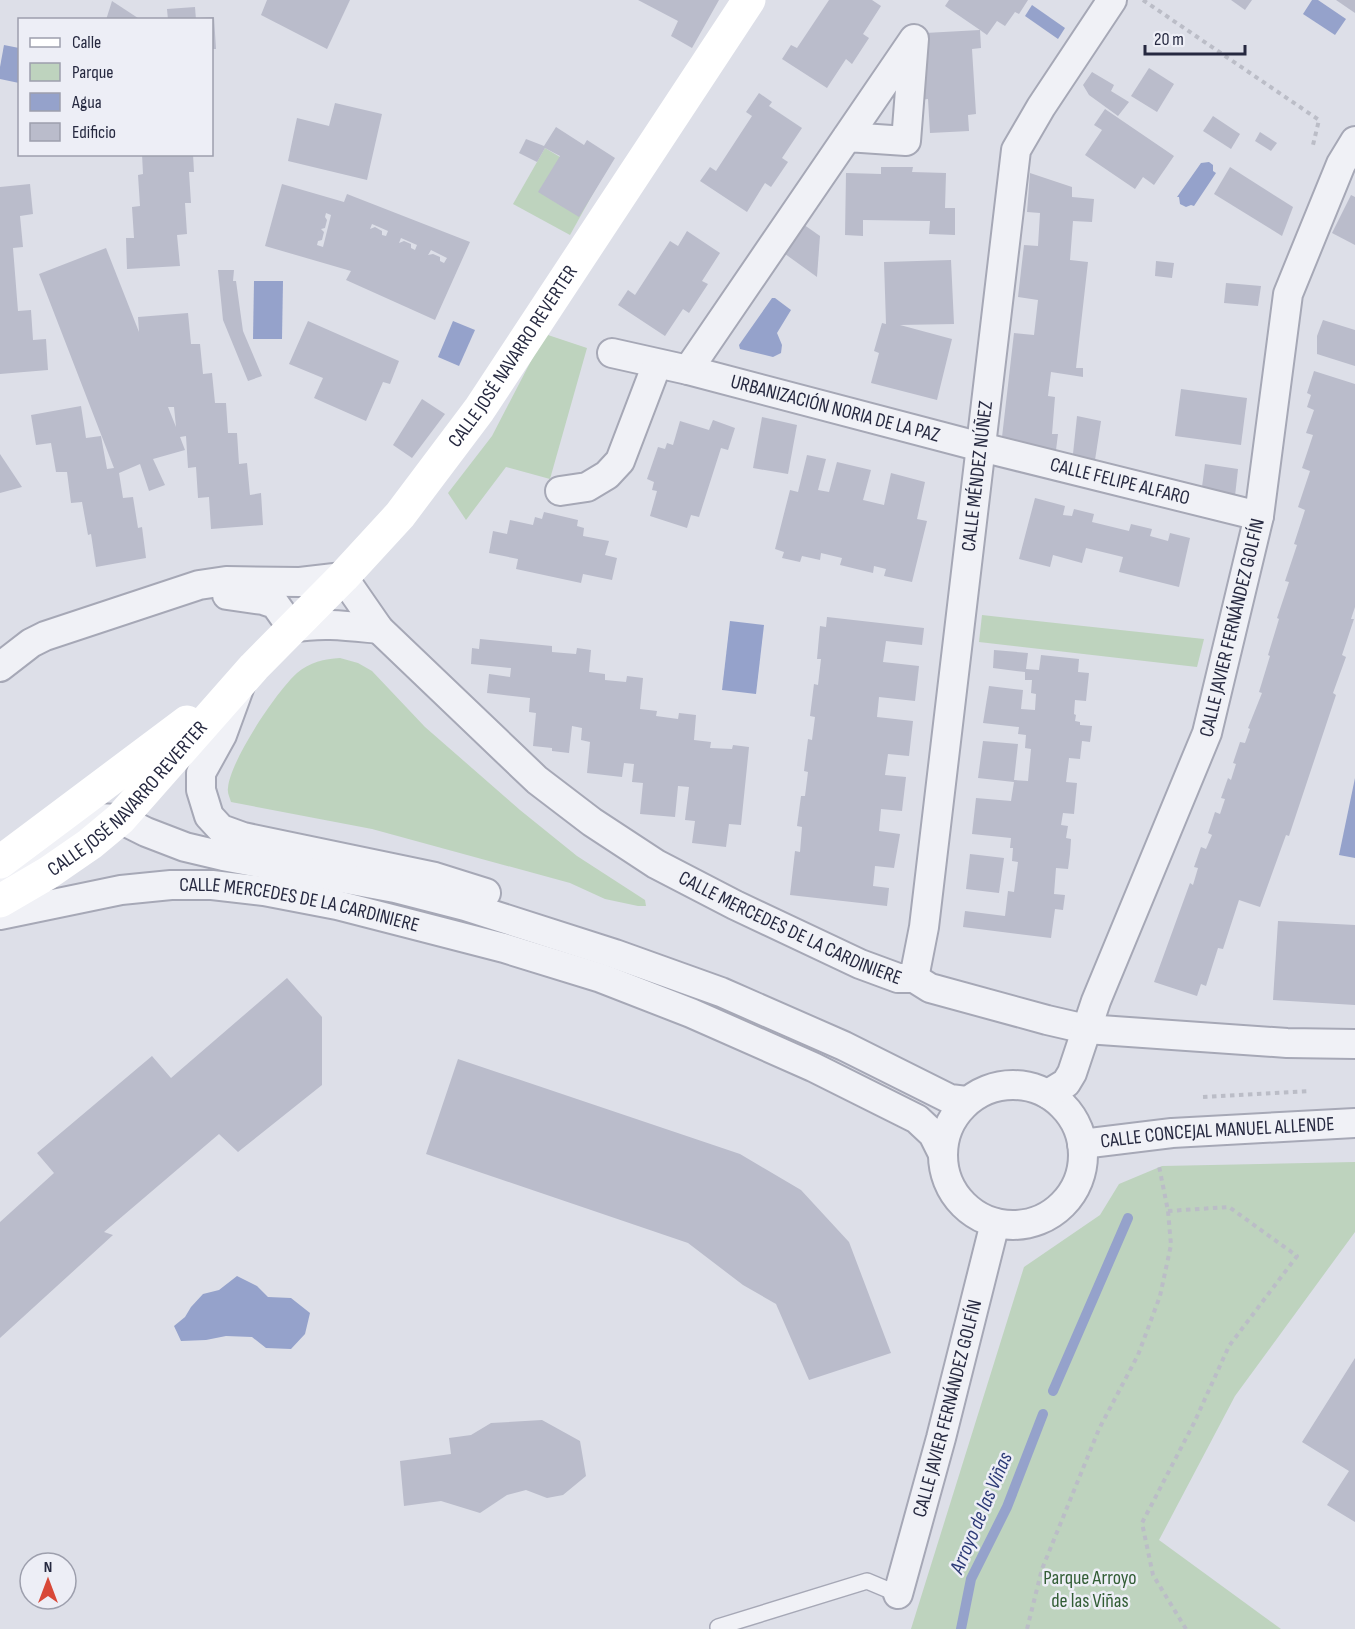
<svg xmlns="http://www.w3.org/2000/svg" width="1355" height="1629" font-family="'Sofia Sans Condensed',sans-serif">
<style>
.green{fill:#bed3be}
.water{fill:#95a2cb}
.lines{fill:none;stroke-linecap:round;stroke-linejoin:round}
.stream{stroke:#95a2cb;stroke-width:10}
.building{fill:#babccb;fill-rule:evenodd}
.lane-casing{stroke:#a6a8b6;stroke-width:18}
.street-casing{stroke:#a6a8b6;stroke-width:32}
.path{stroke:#bbbdc7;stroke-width:4;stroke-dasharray:4.5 4.5;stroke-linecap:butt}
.lane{stroke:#f0f1f6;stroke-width:15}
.street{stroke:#f0f1f6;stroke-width:28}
.secondary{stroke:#fff;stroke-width:33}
.labels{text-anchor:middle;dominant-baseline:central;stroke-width:5;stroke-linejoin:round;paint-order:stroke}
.street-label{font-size:20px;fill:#262940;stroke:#edeef6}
.park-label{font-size:20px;fill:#325d35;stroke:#edeef6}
.water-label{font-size:21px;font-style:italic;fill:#2d3b77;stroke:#edeef6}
</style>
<rect width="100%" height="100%" fill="#dddfe8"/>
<g class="green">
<polygon points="545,148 600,181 570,235 513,204"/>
<polygon points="545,334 587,348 550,479 506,467 466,520 448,493 492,436"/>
<polygon points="982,615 1204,639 1197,667 979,642"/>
<path d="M340,658L358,663L372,671L425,727L520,810L577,856L645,900L646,906H638L605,899L570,883L372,829L231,802C230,798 227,793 228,788C230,761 276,692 297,673C310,662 324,659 340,658Z"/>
<polygon points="1355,1162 1355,1232 1235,1396 1159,1540 1281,1629 911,1629 1024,1267 1100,1215 1119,1184 1162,1166"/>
</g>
<g class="water">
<polygon points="1312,0 1318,0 1346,19 1335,35 1303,14"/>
<polygon points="1032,5 1065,28 1058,39 1025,16"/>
<polygon points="4,45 19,48 19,83 0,79 0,67"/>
<polygon points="1209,162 1213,165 1213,171 1216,173 1194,206 1191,205 1186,207 1180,204 1179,197 1177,197 1201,163"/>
<polygon points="254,281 283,281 282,339 253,339"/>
<polygon points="772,298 775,298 791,310 777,333 782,345 781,353 773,357 740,349 739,345"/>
<polygon points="453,321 475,330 459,366 438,357"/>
<polygon points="730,621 764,625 756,694 722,690"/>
<polygon points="1355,778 1355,858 1339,855"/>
<polygon points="237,1276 257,1286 268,1297 291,1298 310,1313 305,1334 291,1349 266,1348 252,1337 226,1336 206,1340 181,1341 174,1326 185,1317 191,1307 203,1294 219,1290"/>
</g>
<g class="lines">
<g class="stream">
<polyline points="1053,1391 1128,1218"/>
<polyline points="961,1629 971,1579 1007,1507 1043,1414"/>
</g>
</g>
<g class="building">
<polygon points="267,0 350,0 327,49 261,15"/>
<polygon points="638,0 719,0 692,48 671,36 678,21"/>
<polygon points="829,0 872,0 881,6 863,34 869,38 852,64 846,59 827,88 782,59 791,45 797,48"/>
<polygon points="949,0 1028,0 1019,14 1015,12 1005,26 997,21 987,35 980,30 981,48 972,49 976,114 968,115 969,131 930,133 928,99 920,100 918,66 927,66 925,33 980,30 945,6"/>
<polygon points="1231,0 1252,0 1245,10"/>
<polygon points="1336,0 1355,0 1355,13"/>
<polygon points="112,1 141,20 106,20"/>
<polygon points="195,7 196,20 168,20 167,9"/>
<polygon points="214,17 216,49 212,49 212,20 199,20 199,18"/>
<polygon points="1149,68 1174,84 1157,112 1131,96"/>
<polygon points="1092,72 1114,85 1111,91 1129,102 1118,116 1089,95 1083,85"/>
<polygon points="759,93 772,102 769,106 802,128 782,158 788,162 771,187 765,183 747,212 700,181 710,167 716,171 752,116 746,112"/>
<polygon points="335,103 382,114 367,180 288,161 297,118 329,126"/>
<polygon points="1105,109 1174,156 1154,185 1143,177 1135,189 1085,155 1102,130 1094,125"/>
<polygon points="1213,116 1240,134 1231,149 1203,131"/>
<polygon points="556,127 584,145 587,140 615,158 579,217 538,192 560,156 545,148 537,162 519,153 526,139 544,146"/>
<polygon points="1260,132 1277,143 1271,151 1255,141"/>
<polygon points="142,154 193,154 194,172 189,172 191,203 185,203 187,234 177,235 180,266 127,269 126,238 134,238 132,207 140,206 138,175 143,174"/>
<polygon points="881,167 913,167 912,172 946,173 945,208 955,208 955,235 929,234 930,221 863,220 863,236 845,235 846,173 881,174"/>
<polygon points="1230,167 1293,207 1282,236 1214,194"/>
<polygon points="1030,173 1072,187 1072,197 1094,199 1092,222 1073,221 1070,260 1088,262 1076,368 1083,368 1083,377 1051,372 1048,396 1055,397 1052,434 1058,434 1056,450 1002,437 1014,333 1034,335 1038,300 1018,297 1024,245 1038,246 1040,213 1027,212"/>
<polygon points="30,184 33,214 20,216 23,247 13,248 18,311 31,310 33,340 46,339 48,370 0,374 0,187"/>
<path d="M282,184L344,202L347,194L470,242L435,320L346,280L351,271L265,246ZM326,213L331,215L323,247L317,245L318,241L322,240L324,232L321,229L325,228L327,220L325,217ZM372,224L388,231L386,236L382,235V231L375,227L370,229ZM401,238L417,245L415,250L411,248V244L404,241L399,243ZM431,250L447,258L444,263L440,261V257L433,254L428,255Z"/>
<polygon points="1351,195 1355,197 1355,245 1332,233"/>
<polygon points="800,222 820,236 817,277 781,251"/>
<polygon points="687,231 720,253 702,281 708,284 689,313 683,309 665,336 618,305 628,290 635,295 670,241 678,246"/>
<path d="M106,248L139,332L138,317L188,313L191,344H200L203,374L212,373L215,403H226L228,433H237L239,464L247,463L250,495L261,493L263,525L211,529L209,497L198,498L196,467L188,468L186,436L180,437L185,450L153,459L165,485L149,491L140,464L119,473L123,498L133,497L138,528L142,527L146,558L96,567L91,534L88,535L82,502L71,503L67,472H56L51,443L36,445L31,415L81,406L86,438L101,436L107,469L114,468L39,274ZM168,407H174L176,427Z"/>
<polygon points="951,260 954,324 900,325 952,339 937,400 871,383 879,353 874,351 882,323 886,324 884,262"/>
<polygon points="1156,261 1174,263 1172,278 1155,276"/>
<polygon points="218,270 234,270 233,281 236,281 243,331 262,376 248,381 223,320"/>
<polygon points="1226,283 1261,286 1258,306 1224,303"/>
<polygon points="1323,320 1355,330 1355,366 1317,354 1317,336"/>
<polygon points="308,321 399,361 390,384 383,382 366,421 314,398 323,378 289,364"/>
<polygon points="1314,371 1355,384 1355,607 1351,619 1354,619 1342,655 1346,657 1333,693 1336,695 1289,836 1286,835 1260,907 1239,900 1223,949 1218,948 1206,986 1201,984 1197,996 1154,982 1190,883 1193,885 1198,868 1194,867 1201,847 1206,849 1212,835 1208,833 1215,812 1220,814 1225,799 1221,798 1228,778 1231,780 1236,764 1233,763 1240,742 1245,743 1250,729 1248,728 1262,693 1259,692 1270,656 1268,655 1279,619 1277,618 1289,582 1285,581 1297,545 1294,544 1305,510 1298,507 1310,471 1302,468 1313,435 1306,433 1314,410 1307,407 1311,395 1307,393"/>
<polygon points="1181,389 1247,398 1241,445 1175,436"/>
<polygon points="422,399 445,414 412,458 393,445"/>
<polygon points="1077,416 1101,421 1095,460 1073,454"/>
<polygon points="762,417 797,425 788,474 753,468"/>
<polygon points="713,420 735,428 728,450 721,448 699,517 691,515 687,528 650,516 657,491 652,490 654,482 647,479 658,447 665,449 667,443 673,445 680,421 709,430"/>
<polygon points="0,454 22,487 0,493"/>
<polygon points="807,455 826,459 818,490 829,492 837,462 871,470 863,500 884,505 891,473 925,482 917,519 927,521 912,582 884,576 886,569 874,566 873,573 840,565 842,558 821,553 820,560 802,556 800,562 782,558 784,552 775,549 790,490 798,492"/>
<polygon points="1205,464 1238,469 1235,496 1202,487"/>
<polygon points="1035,498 1065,506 1063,515 1072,516 1074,509 1094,514 1092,522 1129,531 1131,524 1152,529 1150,536 1168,541 1170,533 1190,538 1179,587 1119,572 1123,557 1086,548 1082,563 1053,555 1050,567 1019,559"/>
<polygon points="544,512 578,520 577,526 584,528 583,536 609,541 605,555 617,558 612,580 583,574 581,583 516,569 518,559 489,553 493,531 507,534 510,520 533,525 535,517 542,519"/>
<polygon points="827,617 924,628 922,645 886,641 883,662 919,666 915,701 879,697 877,717 913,721 909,756 888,754 885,775 906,777 902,811 881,809 879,831 900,834 894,868 875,866 873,886 889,888 887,906 790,895 795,851 800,852 802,827 797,826 801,796 805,796 808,772 804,771 808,739 812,740 815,717 810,716 814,684 818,685 821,659 817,659 820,626 826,627"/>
<polygon points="480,639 552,646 552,652 576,654 577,648 591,650 589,672 605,674 605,680 626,682 627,676 643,678 640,709 657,711 656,716 678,719 679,713 696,715 694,740 711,742 710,748 732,749 733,745 749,747 741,825 729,824 726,847 692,843 695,821 685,820 689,787 678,786 675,817 640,814 643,783 632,782 634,764 624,763 622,777 587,773 590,742 581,740 582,728 572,726 569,753 552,751 552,748 533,746 536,713 529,712 530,698 487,693 489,674 510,677 511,668 471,664 472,648 479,649"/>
<polygon points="994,650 1028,653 1026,669 1039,670 1041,655 1079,659 1078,672 1089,673 1086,701 1075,700 1074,714 1076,715 1075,721 1080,722 1080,725 1092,726 1090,742 1082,741 1080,759 1069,758 1066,782 1077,783 1074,814 1063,813 1061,825 1068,826 1066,838 1071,839 1070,854 1068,869 1056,868 1054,894 1065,895 1063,910 1055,909 1051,938 963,927 965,911 1005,916 1008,891 1014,892 1018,862 1012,861 1013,848 1010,848 1011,838 972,834 976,798 1011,801 1014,782 978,778 983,741 1018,744 1014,780 1028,781 1031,749 1025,748 1026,735 1018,734 1019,727 983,723 989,686 1023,690 1021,709 1035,710 1036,694 1031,693 1032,680 1025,680 1025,672 993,668"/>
<polygon points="970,854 1004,858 999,893 966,889"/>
<polygon points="1278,921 1355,925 1355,1005 1273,1000"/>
<polygon points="287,978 322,1017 322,1085 238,1152 219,1134 104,1232 113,1235 0,1338 0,1222 54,1173 37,1153 152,1056 171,1078"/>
<polygon points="458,1059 740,1154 801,1190 849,1242 891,1353 809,1380 776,1304 743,1285 688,1243 426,1154"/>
<polygon points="1355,1358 1355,1522 1327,1505 1349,1471 1302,1442"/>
<polygon points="542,1420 580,1441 586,1476 563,1495 547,1498 526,1490 507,1495 480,1513 441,1501 404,1506 400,1461 451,1454 449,1438 471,1435 491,1423"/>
</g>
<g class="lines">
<defs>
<polyline id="lane" points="718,1627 867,1581 898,1594"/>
<g id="street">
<path id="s1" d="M612,353L688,370L981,447L1259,516"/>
<polyline points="688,370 914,39 906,141 847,137"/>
<polyline points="560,491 587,487 607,475 620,461 657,364"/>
<path d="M227,595L263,600L275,604L292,628C322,622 349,626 379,629"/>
<path id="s2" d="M0,667L31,643L45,636L199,585L226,581L300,582L343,577L379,629L537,780L592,822L656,864L735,905L860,964L898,978H914L930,988L1047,1020L1086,1029L1287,1043L1355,1044"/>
<polyline points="241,683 222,735 201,773 201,790 209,816 221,829 243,837 435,877 486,893"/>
<polyline points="0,882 77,828 95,818 120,819 146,832 185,847 223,856 395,888 465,906 615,954 721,992 844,1046 950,1099 966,1101"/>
<path id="s3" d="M0,915L121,890L171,885H212L264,891L337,905L411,924L504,948L601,978L691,1013L813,1067L917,1119L933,1134L942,1152"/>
<path id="s4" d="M914,978L924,927L1016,150L1041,107L1112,0"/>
<circle cx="1013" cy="1155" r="70"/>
<path id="s5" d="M1048,1094L1066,1083L1072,1073L1096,1001L1207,733L1259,516L1288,294L1341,164L1355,141"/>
<path id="s6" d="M1082,1144L1172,1133L1355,1123"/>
<path id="s7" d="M898,1594L941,1438L995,1223"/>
</g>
</defs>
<use href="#lane" class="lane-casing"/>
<use href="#street" class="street-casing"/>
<g class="path">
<polyline points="1143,0 1319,120 1313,145"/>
<polyline points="1203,1097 1309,1091"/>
<polyline points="1168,1211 1229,1207 1297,1256 1229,1346 1194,1423 1142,1523 1153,1575 1186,1629"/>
<polyline points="1027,1629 1042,1569 1099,1429 1138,1355 1160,1296 1171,1245 1168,1211 1159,1166"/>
</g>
<use href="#lane" class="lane"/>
<use href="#street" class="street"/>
<g class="secondary">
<polyline points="0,862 187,722"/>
<path id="s8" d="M0,901L48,873L90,844L120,819L254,667L343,577L400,515L479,410L749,0"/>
</g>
</g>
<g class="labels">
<g class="street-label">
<text stroke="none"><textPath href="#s8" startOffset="754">CALLE JOSÉ NAVARRO REVERTER</textPath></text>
<text stroke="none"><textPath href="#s1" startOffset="230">URBANIZACIÓN NORIA DE LA PAZ</textPath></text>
<text stroke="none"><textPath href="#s4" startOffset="506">CALLE MÉNDEZ NÚÑEZ</textPath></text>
<text stroke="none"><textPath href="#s1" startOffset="524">CALLE FELIPE ALFARO</textPath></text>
<text stroke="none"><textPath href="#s5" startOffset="507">CALLE JAVIER FERNÁNDEZ GOLFÍN</textPath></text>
<text stroke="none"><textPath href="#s8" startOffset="165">CALLE JOSÉ NAVARRO REVERTER</textPath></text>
<text stroke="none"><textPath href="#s3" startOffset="304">CALLE MERCEDES DE LA CARDINIERE</textPath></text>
<text stroke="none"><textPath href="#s2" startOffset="938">CALLE MERCEDES DE LA CARDINIERE</textPath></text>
<text stroke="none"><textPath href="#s6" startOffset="136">CALLE CONCEJAL MANUEL ALLENDE</textPath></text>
<text stroke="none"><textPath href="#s7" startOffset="192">CALLE JAVIER FERNÁNDEZ GOLFÍN</textPath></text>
</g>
<g class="park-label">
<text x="1090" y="1578">Parque Arroyo<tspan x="1090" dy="23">de las Viñas</tspan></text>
</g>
<g class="water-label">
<text transform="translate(981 1513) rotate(-67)">Arroyo de las Viñas</text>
</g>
</g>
<rect x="18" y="18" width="195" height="138" fill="#edeef6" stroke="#9d9fad" stroke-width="1.5"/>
<rect x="30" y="38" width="30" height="9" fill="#ffffff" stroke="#9d9fad" stroke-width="1.5"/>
<text x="72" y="48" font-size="18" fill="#262940">Calle</text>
<rect x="30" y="63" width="30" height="18" fill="#bed3be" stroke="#9d9fad" stroke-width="1.5"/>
<text x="72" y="78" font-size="18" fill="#262940">Parque</text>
<rect x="30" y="93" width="30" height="18" fill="#95a2cb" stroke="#9d9fad" stroke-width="1.5"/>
<text x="72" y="108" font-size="18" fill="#262940">Agua</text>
<rect x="30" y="123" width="30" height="18" fill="#babccb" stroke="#9d9fad" stroke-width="1.5"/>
<text x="72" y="138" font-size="18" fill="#262940">Edificio</text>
<g transform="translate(48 1581)"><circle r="28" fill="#edeef6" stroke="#9d9fad" stroke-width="1.5"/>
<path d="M0-4.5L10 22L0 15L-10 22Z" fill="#d84838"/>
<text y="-9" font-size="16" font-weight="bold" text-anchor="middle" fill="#262940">N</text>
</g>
<path d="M1145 45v9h100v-9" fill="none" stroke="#262940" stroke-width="3"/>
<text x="1154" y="45" font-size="18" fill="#262940" stroke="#edeef6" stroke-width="4.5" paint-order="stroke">20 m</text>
</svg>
